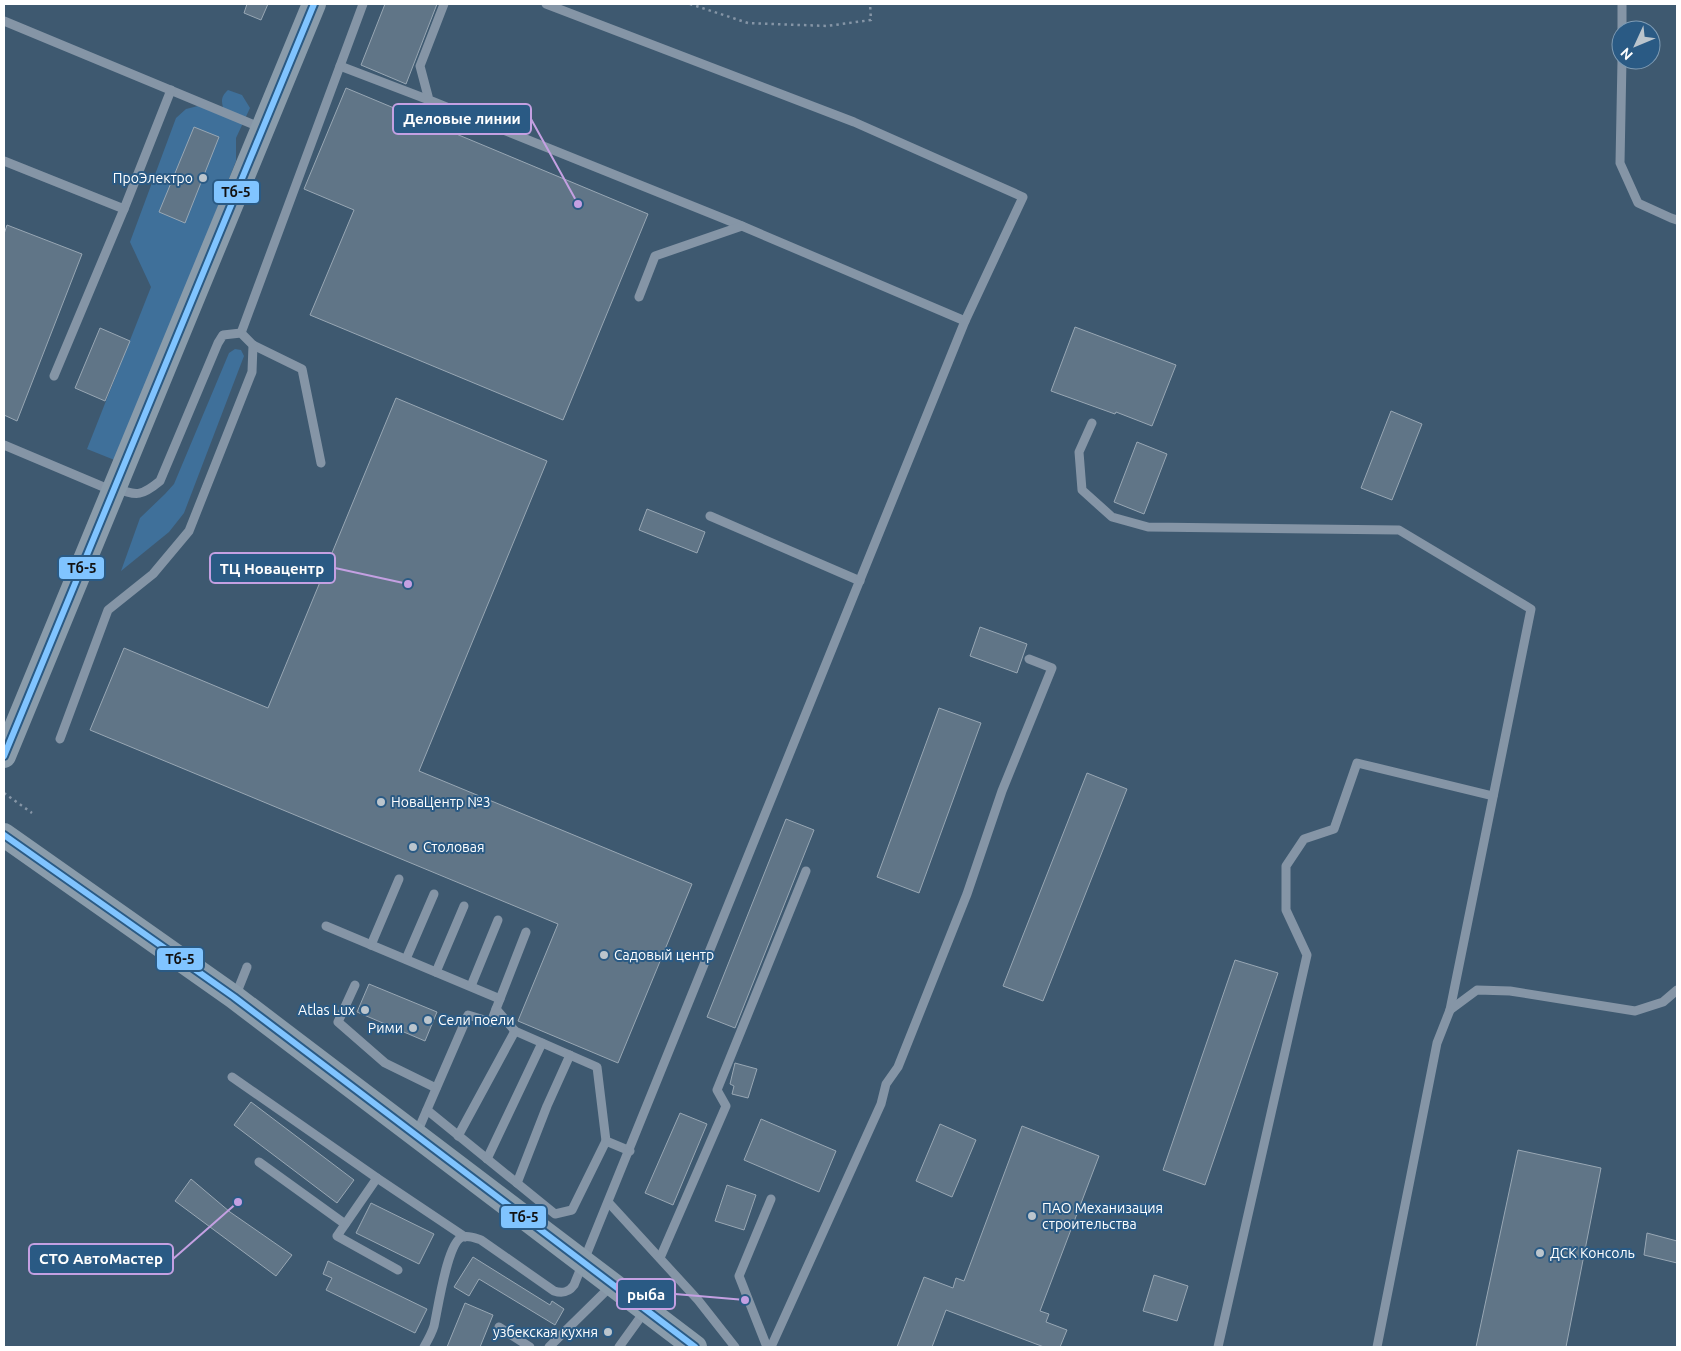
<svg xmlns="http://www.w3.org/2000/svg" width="1681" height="1351" font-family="Ubuntu,sans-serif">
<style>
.green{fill:#3f709a}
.building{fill:#607587;stroke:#98a7b4}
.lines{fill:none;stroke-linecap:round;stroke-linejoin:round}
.path{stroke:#8595a6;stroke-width:2.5;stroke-dasharray:2.5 4;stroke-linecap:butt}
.service{stroke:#8595a6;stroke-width:9}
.secondary{stroke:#8a9cab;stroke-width:24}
.bus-1-casing{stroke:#2a5a84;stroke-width:10}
.bus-1{stroke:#80c4ff;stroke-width:6}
.poi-dot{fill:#bbc5cd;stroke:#2a5a84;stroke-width:2}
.labels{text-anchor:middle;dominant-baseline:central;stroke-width:4;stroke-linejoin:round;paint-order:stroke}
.poi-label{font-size:14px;fill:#fff;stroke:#2a5a84;text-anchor:start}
.leader{fill:none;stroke:#c4a0e2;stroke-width:2}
.callout-dot{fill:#c4a0e2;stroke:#2a5a84;stroke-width:2}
.callout{fill:#2a5a84;stroke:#c4a0e2;stroke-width:2}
.callout-label{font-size:15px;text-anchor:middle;font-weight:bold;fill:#fff}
.line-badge{stroke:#2a5a84;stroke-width:2}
.pale-badge-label{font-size:14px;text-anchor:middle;font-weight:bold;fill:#111}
</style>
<rect width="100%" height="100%" fill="#3e5970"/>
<g class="green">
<path d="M228,90L242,95L250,108L236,138V161L117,461L87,449L151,287L130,242L176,118L186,109L202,105L222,116L225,114C222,104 219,98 228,90Z"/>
<polygon points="235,349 241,350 244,356 184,513 169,532 121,571 140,518 165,494 174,484 229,353"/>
</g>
<g class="building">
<polygon points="247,4 268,4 261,20 244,13"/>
<polygon points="385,4 437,4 406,84 361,65"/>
<polygon points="346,88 648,214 563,420 310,315 354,210 304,189"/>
<polygon points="194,127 219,137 185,223 159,212"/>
<polygon points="7,225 82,254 17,421 4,415 4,234"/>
<polygon points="1075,327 1176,365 1152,426 1116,412 1115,414 1051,391"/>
<polygon points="100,328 130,341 105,401 75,388"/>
<polygon points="396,398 547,461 419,771 692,884 618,1063 518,1021 558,924 90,730 124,648 268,708"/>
<polygon points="1391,411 1422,424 1392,500 1361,488"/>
<polygon points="1137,442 1167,454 1144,514 1114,502"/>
<polygon points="647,509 705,532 697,553 639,530"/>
<polygon points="980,627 1027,644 1017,673 970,656"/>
<polygon points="939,708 981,723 919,893 877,877"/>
<polygon points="1087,773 1127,789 1043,1001 1003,986"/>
<polygon points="786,819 814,830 735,1028 707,1017"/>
<polygon points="1235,960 1278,973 1205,1185 1163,1170"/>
<polygon points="369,984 437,1012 425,1041 357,1012"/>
<polygon points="735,1063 757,1069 748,1098 732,1094 734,1086 730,1084"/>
<polygon points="251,1102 354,1180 337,1203 234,1125"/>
<polygon points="680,1113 707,1124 673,1205 645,1193"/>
<polygon points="761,1119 836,1151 819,1192 744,1160"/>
<polygon points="940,1124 976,1140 952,1197 916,1181"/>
<polygon points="1022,1126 1099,1156 1040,1311 1049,1314 1046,1322 1067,1330 1060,1347 1044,1347 946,1310 932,1347 897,1347 924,1277 953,1288 956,1278 964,1281"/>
<polygon points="1518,1150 1601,1168 1566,1347 1476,1347"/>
<polygon points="191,1179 230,1212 292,1255 276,1276 175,1201"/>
<polygon points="727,1185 756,1195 744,1230 715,1221"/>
<polygon points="371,1203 434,1234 419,1264 356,1233"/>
<polygon points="1647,1233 1677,1241 1677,1263 1644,1255"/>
<polygon points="473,1257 550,1305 552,1301 564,1309 555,1325 479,1279 469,1296 454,1287"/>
<polygon points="328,1261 427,1309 415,1333 326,1290 332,1278 323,1274"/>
<polygon points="1154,1275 1188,1286 1177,1321 1143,1311"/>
<polygon points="465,1303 493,1315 480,1347 447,1347"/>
</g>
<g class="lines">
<g class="path">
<polyline points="690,4 748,23 827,26 871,20 870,4"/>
<polyline points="4,793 32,813"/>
</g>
<g class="service">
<polyline points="444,4 420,66 429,100 742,226 965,321"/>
<polyline points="4,21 262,128"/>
<polyline points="1622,30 1622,4"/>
<polyline points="1622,60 1620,163 1638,203 1671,218 1677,220"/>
<polyline points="340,66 429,100"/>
<polyline points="4,161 124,209 171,90"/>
<polyline points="639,297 655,256 742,226"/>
<polyline points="241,333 363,4"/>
<polyline points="253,345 302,369 321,463"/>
<polyline points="54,376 124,209"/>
<polyline points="1092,423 1079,452 1082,490 1112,517 1148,527 1399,530 1531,609 1450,1010"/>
<polyline points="4,445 113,491"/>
<polyline points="710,516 860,581"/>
<path d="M60,739L108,610L153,574L189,531L252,372L253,345L241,333L223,335L218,343L160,481C143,495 137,497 116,488"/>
<polyline points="326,926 500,999"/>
<polyline points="371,945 399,879"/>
<polyline points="406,959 434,894"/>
<polyline points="436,972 464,906"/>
<polyline points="355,985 338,1022 385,1063 436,1088"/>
<polyline points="471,986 498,920"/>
<polyline points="235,997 247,967"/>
<polyline points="496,1009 515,1031 597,1067 606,1141 630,1151"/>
<polyline points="232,1077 377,1178"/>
<polyline points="427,1110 555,1214 572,1210 606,1141"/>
<polyline points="416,1135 468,1015 491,1022 526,932"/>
<polyline points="458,1136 515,1031"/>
<polyline points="487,1159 542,1043"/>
<polyline points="259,1162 345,1224"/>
<polyline points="517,1183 547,1106 570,1055"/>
<polyline points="609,1203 698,1300 735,1347"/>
<polyline points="660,1258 726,1106 717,1090 806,871"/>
<polyline points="398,1270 337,1236 377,1178 465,1237"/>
<polyline points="499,1327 530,1347"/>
<path d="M424,1347C428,1340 432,1333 434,1326C438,1309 447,1243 462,1237C469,1235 475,1238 481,1240L554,1291C563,1294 569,1292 574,1285L965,321L1023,197L854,122L546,4"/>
<polyline points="549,1347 612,1285"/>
<polyline points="619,1347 645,1311"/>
<polyline points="767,1347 739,1276 771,1199"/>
<polyline points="771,1347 881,1104 886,1084 898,1067 967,894 1002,791 1052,668 1029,659"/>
<polyline points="1218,1347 1307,955 1286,910 1286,866 1304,839 1334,829 1357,763 1493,796"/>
<polyline points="1377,1347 1437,1043 1450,1010 1477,990 1510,991 1635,1011 1663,1002 1677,990"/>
</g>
<g class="secondary">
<polyline points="4,756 314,4"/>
<polyline points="4,835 234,997 695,1347"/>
</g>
<defs>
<g id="bus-1">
<polyline points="4,756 314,4"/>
<polyline points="4,835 234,997 695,1347"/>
</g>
</defs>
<use href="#bus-1" class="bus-1-casing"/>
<use href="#bus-1" class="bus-1"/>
</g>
<g class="poi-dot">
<circle cx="203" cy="178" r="5"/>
<circle cx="381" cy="802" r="5"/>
<circle cx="413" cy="847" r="5"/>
<circle cx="604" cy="955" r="5"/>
<circle cx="365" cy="1010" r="5"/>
<circle cx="428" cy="1020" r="5"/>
<circle cx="413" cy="1028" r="5"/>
<circle cx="1032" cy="1216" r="5"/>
<circle cx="1540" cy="1253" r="5"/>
<circle cx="608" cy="1332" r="5"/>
</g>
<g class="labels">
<g class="poi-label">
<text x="193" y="178" text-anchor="end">ПроЭлектро</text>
<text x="391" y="802">НоваЦентр №3</text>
<text x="423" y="847">Столовая</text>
<text x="614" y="955">Садовый центр</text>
<text x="355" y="1010" text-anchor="end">Atlas Lux</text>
<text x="438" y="1020">Сели поели</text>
<text x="403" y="1028" text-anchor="end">Рими</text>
<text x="1042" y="1208">ПАО Механизация<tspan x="1042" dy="16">строительства</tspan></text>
<text x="1550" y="1253">ДСК Консоль</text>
<text x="598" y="1332" text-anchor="end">узбекская кухня</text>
</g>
</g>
<path class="leader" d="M578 204L531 119M408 584L335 568M238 1202L173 1259M745 1300L675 1294"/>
<g class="callout-dot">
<circle cx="578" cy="204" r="5"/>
<circle cx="408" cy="584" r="5"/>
<circle cx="238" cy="1202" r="5"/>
<circle cx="745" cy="1300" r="5"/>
</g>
<g class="callout">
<rect x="393" y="104" width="138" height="30" rx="5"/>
<rect x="210" y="553" width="125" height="30" rx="5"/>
<rect x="29" y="1244" width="144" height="30" rx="5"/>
<rect x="617" y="1279" width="58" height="30" rx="5"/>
</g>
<g class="callout-label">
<text x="462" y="124">Деловые линии</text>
<text x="272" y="574">ТЦ Новацентр</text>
<text x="101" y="1264">СТО АвтоМастер</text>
<text x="646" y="1300">рыба</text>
</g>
<g class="line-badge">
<rect x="213" y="180" width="47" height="24" rx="5" fill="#80c4ff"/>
<rect x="58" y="556" width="47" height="24" rx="5" fill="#80c4ff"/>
<rect x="156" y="947" width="48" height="24" rx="5" fill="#80c4ff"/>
<rect x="500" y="1205" width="47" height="24" rx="5" fill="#80c4ff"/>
</g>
<g class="pale-badge-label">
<text x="236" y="197">Тб-5</text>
<text x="82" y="573">Тб-5</text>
<text x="180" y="964">Тб-5</text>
<text x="524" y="1222">Тб-5</text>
</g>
<rect width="1681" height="1351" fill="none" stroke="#ffffff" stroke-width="10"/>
<g transform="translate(1636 45) rotate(226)"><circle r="24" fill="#2a5a84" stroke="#7f9cb5"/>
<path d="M0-4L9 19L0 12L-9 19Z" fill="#bbc5cd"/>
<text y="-8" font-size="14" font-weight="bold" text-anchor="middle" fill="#ffffff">N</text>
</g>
</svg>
